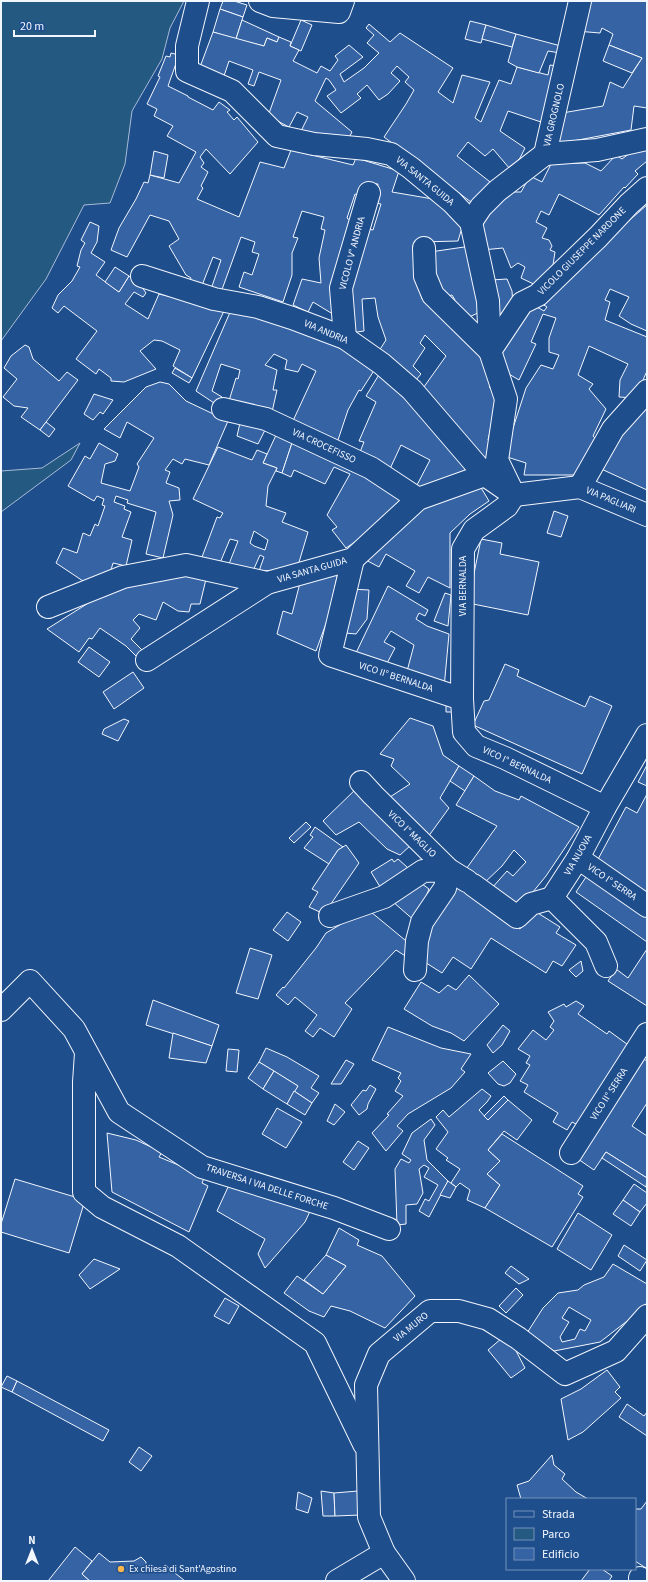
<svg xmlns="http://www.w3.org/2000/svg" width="648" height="1582" font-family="'Source Sans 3',sans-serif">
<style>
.green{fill:#245a82;stroke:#a8bbd7}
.building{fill:#3563a3;stroke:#f2f6ff;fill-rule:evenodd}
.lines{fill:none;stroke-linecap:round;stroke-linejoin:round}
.minor-casing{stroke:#f2f6ff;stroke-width:24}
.minor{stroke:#1f4e8c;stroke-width:22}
.poi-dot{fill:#ffb74d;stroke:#1f4e8c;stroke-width:1.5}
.labels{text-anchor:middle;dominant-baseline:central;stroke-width:3;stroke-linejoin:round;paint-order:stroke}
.street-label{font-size:10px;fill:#f2f6ff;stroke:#1f4e8c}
.poi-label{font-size:10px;fill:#f2f6ff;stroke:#1f4e8c;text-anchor:start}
</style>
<rect width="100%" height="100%" fill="#1f4e8c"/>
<g class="green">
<polygon points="1,1 184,1 170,28 162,59 132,111 125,164 110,203 84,205 46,279 1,341"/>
<polygon points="80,443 71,460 1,512 1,471 42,468"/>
</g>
<g class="building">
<polygon points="223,1 234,1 247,5 243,17 220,9"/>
<polygon points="586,1 647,1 647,108 634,106 631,130 557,144 562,113 603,106 610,82 623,88 642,58 609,45 613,34 602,28 600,33 576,31"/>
<polygon points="220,9 243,17 236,39 213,32"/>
<polygon points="242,20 279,37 277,42 267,38 264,46 236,39"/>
<polygon points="301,20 312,25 301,51 290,46"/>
<polygon points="470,21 486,25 481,43 465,39"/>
<polygon points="369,24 390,42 400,33 453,68 438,92 453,103 462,75 490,82 475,118 481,122 499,80 511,84 517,67 548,75 550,65 557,66 541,122 508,111 500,131 525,148 520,158 510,169 493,149 485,156 468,142 457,156 494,185 475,205 384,137 406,104 414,90 405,82 409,77 397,66 391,73 400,81 388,94 379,100 367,85 357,94 361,98 341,113 327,96 336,90 329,80 326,78 315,101 352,132 345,145 299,135 308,117 297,112 289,127 268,116 281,80 259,72 254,86 248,84 253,70 229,61 224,76 200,67 213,32 264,46 267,38 277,42 279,37 291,42 290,46 299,50 293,61 317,73 321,66 330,71 338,60 335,56 349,45 363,57 340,74 344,82 364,68 379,53 367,43 374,35 366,28"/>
<polygon points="486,25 516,34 512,47 482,39"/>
<polygon points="516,34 561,46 560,53 548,51 539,73 517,67 508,62"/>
<polygon points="609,45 642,58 632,73 603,61"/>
<polygon points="171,53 179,55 168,86 188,96 188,97 213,110 219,102 230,110 227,112 234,120 237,117 258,142 230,174 206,149 200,157 204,163 201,167 208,172 201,186 203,188 197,199 239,217 260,162 284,168 291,150 353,165 356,158 399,171 392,192 433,199 464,221 458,241 419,242 417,279 422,299 443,314 485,361 495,382 489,387 495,393 497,401 488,440 495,445 488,469 421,391 446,356 425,335 420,343 425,348 413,366 421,374 415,381 377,354 386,340 378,317 375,298 362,299 364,331 350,333 346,296 364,228 373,230 381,204 375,203 378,184 365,183 361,196 355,194 347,218 351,221 336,316 313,302 308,312 293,305 302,279 321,283 319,258 325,230 321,229 324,217 302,211 293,237 298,238 292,253 292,275 283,302 239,287 244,272 252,275 259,254 252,252 255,242 241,237 220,295 210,292 221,260 213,257 201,288 189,284 191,278 186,275 169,246 179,239 169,221 150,215 127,257 111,250 119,228 136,199 144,182 148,183 150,175 179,183 196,152 167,136 173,126 154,116 157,109 147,104 160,77 158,76 166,56 170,57"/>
<polygon points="647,143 647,161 635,171 638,174 625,188 624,187 599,215 559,194 549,215 541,211 536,222 547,228 542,238 549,240 552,246 550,250 555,252 553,265 540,287 521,278 525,267 518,263 511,268 503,248 482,250 480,231 483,213 509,192 521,192 530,176 542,182 551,164 585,163 601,171 616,155 622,159 642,144"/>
<polygon points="154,151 168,155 164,178 150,175"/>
<polygon points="647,205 647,331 631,324 619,316 629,297 610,289 605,300 610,302 605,320 647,337 647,371 635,398 619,397 620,380 628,364 589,346 578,375 593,384 589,389 606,409 593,436 596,439 578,475 524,475 526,463 504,456 526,388 541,365 553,369 559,355 549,352 549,338 556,318 543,314 531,342 536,344 519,380 502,370 499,359 511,332 530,303 544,311 547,307 542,304 581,262"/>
<polygon points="90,222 99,226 97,242 91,253 105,262 96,275 119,292 129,276 140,284 146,293 143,297 134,292 125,304 148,319 159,294 225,309 192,378 173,366 180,350 162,341 154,340 140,351 156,369 124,382 111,381 111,378 99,369 96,374 76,359 97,331 64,306 58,313 52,308 58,295 72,281 80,267 77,266 81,250 85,243 81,240"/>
<polygon points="471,246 482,311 465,319 451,304 455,300 452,295 444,297 433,275 430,252"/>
<polygon points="115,267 129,276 119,292 105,282"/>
<polygon points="507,279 512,291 513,306 499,327 491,280"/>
<polygon points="231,310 272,318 339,346 375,369 361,391 359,390 348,410 336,446 292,423 316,371 302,364 298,372 285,369 287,360 274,354 265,365 277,370 273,390 277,390 272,412 228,404 236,378 238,379 240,370 221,364 212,391 222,397 217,405 196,391"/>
<polygon points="25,345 29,347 33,359 59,381 67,372 78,380 40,430 21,417 28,408 14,406 3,397 17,379 4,368 11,356"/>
<polygon points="175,368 192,378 189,383 172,373"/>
<polygon points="380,373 412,399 466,468 463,473 426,491 417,485 430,460 401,445 389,471 358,457 364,442 359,441 376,402 366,396"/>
<polygon points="160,382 169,384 186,401 228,421 209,465 185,459 182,464 173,459 165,470 170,472 166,483 179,488 180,500 169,501 173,515 163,558 146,554 156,512 127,503 128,500 116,496 114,502 125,506 124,509 131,512 122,537 132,540 126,566 113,563 111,570 86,583 56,563 63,548 77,553 83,533 90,536 95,524 98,526 105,506 102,505 104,499 97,496 94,501 68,486 85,456 90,459 99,443 118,454 115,461 105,464 101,483 130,491 139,467 137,464 154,438 127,422 120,438 104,429 146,387"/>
<polygon points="94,394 113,400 103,414 100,412 93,420 84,414"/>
<polygon points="647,400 647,490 597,467"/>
<polygon points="46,422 55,429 49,437 40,430"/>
<polygon points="240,423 266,428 258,444 237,436"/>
<polygon points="277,433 293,440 282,473 276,471 277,468 263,463"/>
<polygon points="293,440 380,480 403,502 371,531 346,548 332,530 337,527 327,515 350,474 334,467 325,484 294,470 291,477 282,473"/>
<path d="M218,447L252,460L257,450L267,454L263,463L277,468L268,486L266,506L286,513L282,522L308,532L297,569L259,571L264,557L260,555L253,571L229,564L238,541L230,539L220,563L202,557L217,517L220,518L223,513L193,499ZM254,531L268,540L265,550L254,546L250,543Z"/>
<polygon points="480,486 489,501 470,514 450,533 450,588 428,577 419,593 406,586 415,571 386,554 379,567 364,559 426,506"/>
<polygon points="554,511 568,516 561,537 547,533"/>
<polygon points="481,539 502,543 500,554 539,562 528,615 468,603"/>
<polygon points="339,568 328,618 316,651 277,634 283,611 292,614 302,575"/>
<polygon points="187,571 207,575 200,604 191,604 189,612 178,611 163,602 156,620 139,614 133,620 140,628 131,639 144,652 136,656 126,646 100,628 92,639 89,638 79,652 47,629 109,590"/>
<polygon points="388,586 428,610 425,616 419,613 416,619 427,626 449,634 444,688 406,675 414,645 391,631 384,642 395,648 384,669 356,653"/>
<polygon points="350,589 369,590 367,619 356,634 345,633"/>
<polygon points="445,593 451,595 448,626 434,621"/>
<polygon points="89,647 110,662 99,677 78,662"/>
<polygon points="505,664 519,670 517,676 585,707 590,696 612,706 582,774 473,725 484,701 489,700"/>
<polygon points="133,672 144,688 114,709 103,692"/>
<polygon points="446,701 456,712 446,712"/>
<polygon points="410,718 433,726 443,755 459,766 440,798 449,808 428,837 390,797 410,784 391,766 394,759 380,754"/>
<polygon points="124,719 129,721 118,741 102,734 104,729"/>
<polygon points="647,765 647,786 638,782"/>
<polygon points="459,766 474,776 465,791 450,781"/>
<polygon points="474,776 495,791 519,800 521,796 579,827 546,876 519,909 491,889 507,871 513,876 526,862 514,850 502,866 482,885 486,907 520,929 533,910 560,927 556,933 576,945 562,966 553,961 546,973 491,938 471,969 453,957 442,973 420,959 424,932 455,883 464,872 497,826 456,805"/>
<polygon points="358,787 411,845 400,855 387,849 359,822 336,835 323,821"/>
<polygon points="647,794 647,899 597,861 626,807 637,813"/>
<polygon points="306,822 311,827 294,843 289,838"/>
<polygon points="315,827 343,847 338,850 329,864 304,848 313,837 310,835"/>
<polygon points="346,845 359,863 324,914 309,907 318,892 312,889 338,850"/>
<polygon points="392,859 394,862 398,859 407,867 410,874 382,890 371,872"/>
<polygon points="588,874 647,917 647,942 576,892"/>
<polygon points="418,881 429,889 416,922 392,901"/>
<polygon points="287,912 301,922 288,941 273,930"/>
<polygon points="371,912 411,945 410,959 396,950 345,1003 352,1009 334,1037 320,1028 313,1037 305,1031 317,1015 295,997 288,1005 276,995 283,987 284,988 316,948 326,933 350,919"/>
<polygon points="250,948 272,955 258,999 236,993"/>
<polygon points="647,949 647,1006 608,981 616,969 628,978"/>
<polygon points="581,961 583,971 576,977 569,970"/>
<polygon points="469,975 499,1004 464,1041 451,1033 432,1026 404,1009 421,982 439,993 448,985 456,990"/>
<polygon points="153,1000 219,1025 212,1046 146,1025"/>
<polygon points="576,1001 584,1006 578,1014 607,1034 609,1031 631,1047 582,1127 572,1122 567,1130 553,1122 558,1113 524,1092 528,1085 520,1081 530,1065 526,1063 530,1056 518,1049 533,1030 546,1040 554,1030 550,1027 554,1021 548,1012 564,1004 566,1007"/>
<polygon points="503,1025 510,1031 502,1045 493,1053 487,1045"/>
<polygon points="388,1027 441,1048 471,1054 461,1069 465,1072 451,1088 408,1114 397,1126 403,1131 386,1151 372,1133 389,1115 387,1114 403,1096 395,1091 401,1081 398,1078 401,1073 372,1060"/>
<polygon points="173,1033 212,1046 206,1063 169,1058"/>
<polygon points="266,1048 287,1057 319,1076 311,1088 319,1093 312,1103 294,1091 298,1086 259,1062"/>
<polygon points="228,1049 239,1050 237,1072 226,1071"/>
<polygon points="642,1058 647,1061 647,1103 632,1126 647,1136 647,1178 606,1152 594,1170 578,1159"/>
<polygon points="346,1060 354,1064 341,1084 331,1084"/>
<polygon points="503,1061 516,1074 510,1083 504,1086 498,1084 488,1073"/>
<polygon points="259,1062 274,1071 263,1089 248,1078"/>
<polygon points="274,1071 298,1086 287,1104 263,1089"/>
<polygon points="370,1085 376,1089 368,1104 367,1109 359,1115 351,1105 363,1090 366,1091"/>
<polygon points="482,1089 491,1096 487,1102 479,1110 488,1120 508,1100 532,1120 517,1140 504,1131 488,1150 500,1161 487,1174 500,1185 485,1208 467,1200 470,1190 460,1183 456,1187 451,1183 460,1169 446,1160 448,1158 436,1149 448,1132 436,1117 443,1110 449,1117"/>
<polygon points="294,1091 312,1103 305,1115 287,1104"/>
<polygon points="504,1096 508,1100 488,1120 484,1116"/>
<polygon points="335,1104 345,1112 334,1125 327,1121"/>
<polygon points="277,1108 302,1122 286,1148 262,1134"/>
<polygon points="431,1119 435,1125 424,1140 427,1160 448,1181 429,1217 419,1211 425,1199 429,1201 438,1185 424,1177 429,1168 424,1165 419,1169 423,1193 417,1204 406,1205 406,1224 397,1225 395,1169 401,1159 409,1163 411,1160 402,1154 412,1133"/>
<polygon points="107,1133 136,1140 162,1152 159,1157 205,1176 202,1183 208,1186 189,1232 112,1192"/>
<polygon points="502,1134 583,1186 578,1194 583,1197 552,1247 485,1208 500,1185 487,1174 500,1161 488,1150"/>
<polygon points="358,1141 369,1148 354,1170 343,1162"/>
<polygon points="606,1152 647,1178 646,1187 602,1158"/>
<polygon points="15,1179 85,1200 69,1253 1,1232 1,1224"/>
<polygon points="448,1181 456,1187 450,1198 440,1195"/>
<polygon points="634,1184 647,1193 647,1203 640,1212 623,1200"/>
<polygon points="229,1185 312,1207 305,1222 265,1268 258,1254 265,1239 217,1211"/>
<polygon points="623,1200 640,1212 631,1226 613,1214"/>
<polygon points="578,1213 612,1235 591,1270 557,1249"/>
<polygon points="339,1228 359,1240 357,1245 382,1256 415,1296 385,1328 350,1311 331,1306 324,1317 309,1311 284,1293 297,1276 323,1294 346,1266 326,1255"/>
<polygon points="624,1245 647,1260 640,1271 618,1256"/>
<polygon points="326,1255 346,1266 323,1294 304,1280"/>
<polygon points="94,1259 120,1269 90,1289 79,1275"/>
<path d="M613,1264L647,1284V1302L644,1308L600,1342L554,1351L527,1333L543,1308L558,1293L578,1290L584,1285L604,1277ZM569,1307L591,1320L585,1331L580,1329L575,1339L562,1342L560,1337L569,1322L562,1318Z"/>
<polygon points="511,1266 529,1279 519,1284 505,1273"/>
<polygon points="516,1288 523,1295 506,1313 499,1306"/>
<polygon points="225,1298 239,1306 229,1324 214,1316"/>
<polygon points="502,1338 515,1349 525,1368 511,1378 488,1350"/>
<polygon points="607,1370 620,1387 615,1392 621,1398 583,1432 568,1440 561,1399 581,1389"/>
<polygon points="7,1376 17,1381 12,1392 1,1387"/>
<polygon points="17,1381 109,1430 103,1441 12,1392"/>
<polygon points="627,1404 644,1416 647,1412 647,1436 619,1417"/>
<polygon points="139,1447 152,1456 141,1471 129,1462"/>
<polygon points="552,1455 554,1465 565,1474 562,1479 576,1492 588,1499 521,1499 517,1485 529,1481"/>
<polygon points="321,1491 334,1493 335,1516 323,1516"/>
<polygon points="358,1491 360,1515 335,1516 334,1493"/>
<polygon points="298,1492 312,1498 308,1513 296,1509"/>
<polygon points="647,1501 647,1567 646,1568 635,1561 635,1509 641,1509"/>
<polygon points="75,1547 92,1561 82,1574 90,1581 48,1581"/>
<polygon points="99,1553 110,1562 134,1561 141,1557 146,1562 146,1566 152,1565 159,1571 165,1565 185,1581 90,1581 82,1574"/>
<polygon points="590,1569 602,1569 612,1576 609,1581 581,1581"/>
</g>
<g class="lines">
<defs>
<g id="minor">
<polyline points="198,1 187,46 187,71 232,91 277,136 314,144 367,149 391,154 411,168 452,202 471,222 488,301 490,351 506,399 497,460 514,495 507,506 474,530 463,549 462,699 464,732 476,746 505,758 605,807"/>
<polyline points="260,1 273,6 339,12 343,1"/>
<polyline points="545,154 597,150 647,139"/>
<polyline points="471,222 481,207 497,191 545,154 580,1"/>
<polyline points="424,248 425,276 433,295 490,351 522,303 538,295 598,237 629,204 647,188"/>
<polyline points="142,276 214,299 258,307 292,318 345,338 382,364 412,390 485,475 514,495 580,487 647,515"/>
<polyline points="345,338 341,288 369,193"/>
<polyline points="223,409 266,419 371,468 418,499"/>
<polyline points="580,487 613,429 647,391"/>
<polyline points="353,559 330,655 462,699"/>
<polyline points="48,607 123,577 186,565 267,583 353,559 418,499 485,475"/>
<polyline points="147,660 267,583"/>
<polyline points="361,782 373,795 449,870 467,881"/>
<polyline points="578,858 647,906"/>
<polyline points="473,885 517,917 531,904 552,898"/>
<polyline points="330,916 384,897 423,871 449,870 445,888 422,922 417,941 415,970"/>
<polyline points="606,966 596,942 552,898 578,858 605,807 647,735"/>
<polyline points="1,1010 30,981 74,1029 119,1112 202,1167 334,1208 389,1229"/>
<polyline points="86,1053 84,1082 84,1192 102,1207 178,1246 315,1343 364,1444"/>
<polyline points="571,1153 647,1034"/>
<polyline points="640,1578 642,1581"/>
<polyline points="337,1581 384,1553"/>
<polyline points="404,1581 384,1553 369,1517 366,1385 379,1354 430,1311 459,1311 488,1319 518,1338 565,1374 616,1351 647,1316"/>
</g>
</defs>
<use href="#minor" class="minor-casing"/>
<use href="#minor" class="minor"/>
</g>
<circle class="poi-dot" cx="121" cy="1569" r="4"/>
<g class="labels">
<g class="street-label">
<text transform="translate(554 115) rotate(-77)">VIA GROGNOLO</text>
<text transform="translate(425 181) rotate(39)">VIA SANTA GUIDA</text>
<text transform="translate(582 251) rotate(-45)">VICOLO GIUSEPPE NARDONE</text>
<text transform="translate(352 253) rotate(-75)">VICOLO V° ANDRIA</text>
<text transform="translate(326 332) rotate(23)">VIA ANDRIA</text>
<text transform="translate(324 446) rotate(25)">VIA CROCEFISSO</text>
<text transform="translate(611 500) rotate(23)">VIA PAGLIARI</text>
<text transform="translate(312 570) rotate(-16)">VIA SANTA GUIDA</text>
<text transform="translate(463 586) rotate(-90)">VIA BERNALDA</text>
<text transform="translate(396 677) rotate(18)">VICO II° BERNALDA</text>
<text transform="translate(517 765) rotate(25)">VICO I° BERNALDA</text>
<text transform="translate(412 834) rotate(44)">VICO I° MAGLIO</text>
<text transform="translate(578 855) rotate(-60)">VIA NUOVA</text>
<text transform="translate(612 882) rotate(34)">VICO I° SERRA</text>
<text transform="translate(609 1094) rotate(-57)">VICO II° SERRA</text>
<text transform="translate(267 1187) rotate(18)">TRAVERSA I VIA DELLE FORCHE</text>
<text transform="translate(411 1327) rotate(-39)">VIA MURO</text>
</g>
<g class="poi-label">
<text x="129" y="1569">Ex chiesa di Sant'Agostino</text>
</g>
</g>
<rect width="648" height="1582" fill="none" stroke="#f2f6ff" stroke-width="4"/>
<rect x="506" y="1498" width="130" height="72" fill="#1f4e8c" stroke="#7391ba"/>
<rect x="514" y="1511" width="20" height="6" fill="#1f4e8c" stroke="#7391ba"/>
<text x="542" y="1518" font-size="12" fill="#f2f6ff">Strada</text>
<rect x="514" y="1528" width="20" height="12" fill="#245a82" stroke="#7391ba"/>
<text x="542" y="1538" font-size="12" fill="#f2f6ff">Parco</text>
<rect x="514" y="1548" width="20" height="12" fill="#3563a3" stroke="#7391ba"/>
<text x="542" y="1558" font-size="12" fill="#f2f6ff">Edificio</text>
<g transform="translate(32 1550)" stroke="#1f4e8c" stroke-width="3" paint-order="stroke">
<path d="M0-3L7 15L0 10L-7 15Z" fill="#f2f6ff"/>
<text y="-6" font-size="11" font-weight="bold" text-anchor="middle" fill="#f2f6ff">N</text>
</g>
<path d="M14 30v6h81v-6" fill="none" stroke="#f2f6ff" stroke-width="2"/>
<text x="20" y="30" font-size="12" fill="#f2f6ff" stroke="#1f4e8c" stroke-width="3" paint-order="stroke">20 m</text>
</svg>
